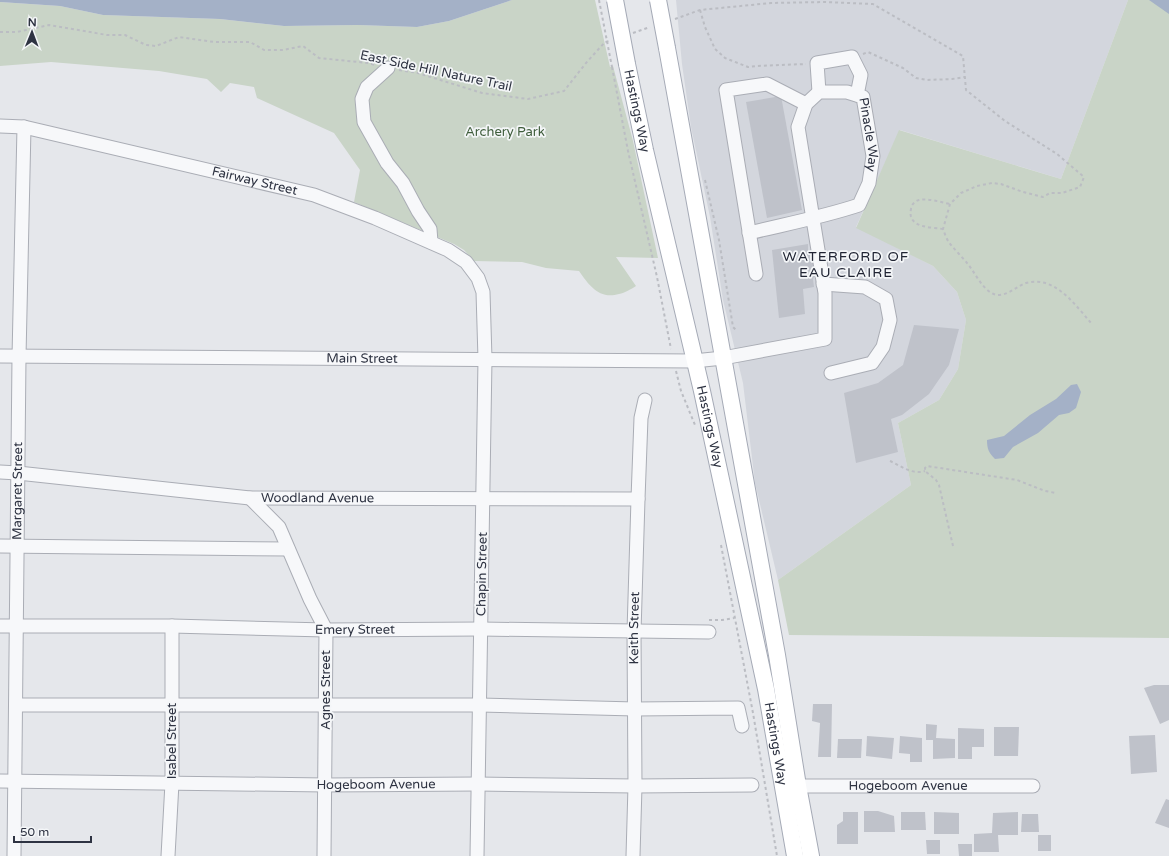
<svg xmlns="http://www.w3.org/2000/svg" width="1169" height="856" font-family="'Varela Round',sans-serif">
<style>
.built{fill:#d3d6dd}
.green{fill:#c9d4c7}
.water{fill:#a4b1c7}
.building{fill:#bfc2ca}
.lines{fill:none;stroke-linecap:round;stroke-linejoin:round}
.minor-casing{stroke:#aaadb5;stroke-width:15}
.major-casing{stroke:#a5aab6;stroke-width:18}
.path{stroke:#bbbdc3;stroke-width:2;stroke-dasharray:3 3;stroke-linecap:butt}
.minor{stroke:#f7f8fa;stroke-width:13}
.major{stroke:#fff;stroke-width:16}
.major-bridge-casing{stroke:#a5aab6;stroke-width:18;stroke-linecap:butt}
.path-bridge{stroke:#bbbdc3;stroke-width:2;stroke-dasharray:3 3;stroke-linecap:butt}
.major-bridge{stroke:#fff;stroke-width:16}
.labels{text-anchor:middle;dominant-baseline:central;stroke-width:3.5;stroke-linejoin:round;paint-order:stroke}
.street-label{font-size:13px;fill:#2e3342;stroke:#f4f6f8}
.park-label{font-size:13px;fill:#3f5d3c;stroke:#f4f6f8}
.neighbourhood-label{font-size:14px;letter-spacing:1px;fill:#202433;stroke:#f4f6f8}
</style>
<rect width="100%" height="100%" fill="#e5e7eb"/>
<polygon class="built" points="676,0 1128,0 1061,179 900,130 856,227 933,266 957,292 966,320 958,369 939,400 898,423 911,485 778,580 755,483 743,383 723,300 710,217 691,127 682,64"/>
<g class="green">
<path d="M512,0H595L610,67L613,66L633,141L658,258L616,257L636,286C631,289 625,293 619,294C599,300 589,285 579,271L546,268L522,262L474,261L464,250L454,244L354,202L360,170L334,133L257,98L254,87L230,83L221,92L207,79L159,71L51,62L0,66V2L60,6L103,15L220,19L284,26L358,25L417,27L449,21Z"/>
<polygon points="1128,0 1169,0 1169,638 789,635 778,580 911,485 898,423 939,400 958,369 966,320 957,292 933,266 856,228 899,130 1061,179"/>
</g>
<g class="water">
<polygon points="0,0 512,0 449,21 417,27 358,25 284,26 220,19 103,15 60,6 0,2"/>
<polygon points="1149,0 1169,0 1169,14"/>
<path d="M1077,384L1081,392L1076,408L1069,413L1059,415L1038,433L1013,447L1004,458L995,459C989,453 987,449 987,440L1004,436L1030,415L1056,399L1071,385Z"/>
</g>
<g class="building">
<polygon points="781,96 802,210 767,218 746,102"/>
<polygon points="808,244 808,251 816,257 818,270 813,279 814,287 803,289 805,314 779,318 772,250"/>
<polygon points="914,325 959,329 949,365 929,394 902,415 891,419 898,452 856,463 844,393 878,383 903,365"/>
<polygon points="1154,685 1169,685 1169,720 1160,724 1144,688"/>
<polygon points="813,704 832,704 831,757 818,757 820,723 812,721"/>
<polygon points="926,724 937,725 936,738 955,739 955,758 933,759 933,740 926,740"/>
<polygon points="994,727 1019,727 1018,756 994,756"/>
<polygon points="958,728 984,729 984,747 972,747 972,759 958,759"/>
<polygon points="1155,735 1157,772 1131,774 1129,736"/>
<polygon points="867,736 894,738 892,759 866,756"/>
<polygon points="900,736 922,738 922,762 910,762 910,754 899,753"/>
<polygon points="838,739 862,739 861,758 837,758"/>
<polygon points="1166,799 1169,800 1169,828 1155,823"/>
<polygon points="864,811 878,811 894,816 895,832 864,832"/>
<polygon points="843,812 858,812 858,844 837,844 837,825 843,821"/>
<polygon points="901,812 925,812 926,830 901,830"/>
<polygon points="934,812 959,813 959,834 934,834"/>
<polygon points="1018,812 1018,835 998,835 999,852 974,852 974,834 992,833 993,813"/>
<polygon points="1022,814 1038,814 1039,832 1021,832"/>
<rect x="1038" y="835" width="13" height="16"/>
<polygon points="926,840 940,840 940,854 927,854"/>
<polygon points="958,844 972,844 972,856 959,856"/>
</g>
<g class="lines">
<defs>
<g id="minor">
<polyline points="388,68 367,87 362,99 364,122 387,163 403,183 418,211 430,229 431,242"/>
<polyline points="819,92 817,63 852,57 861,75 857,95"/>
<path id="s1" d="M0,126L24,127L314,195L375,218L448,250L466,262L478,278L483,292L485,359L477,856"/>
<polyline points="756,274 726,90 767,84 806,104"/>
<polyline points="823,284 865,287 886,299 890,320 883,347 872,363 831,373"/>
<path id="s2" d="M0,356L694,361L723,358L825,339V293L798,127L806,104L819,92H847L863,97L873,156L869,183L859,205C823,217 786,224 749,233"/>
<path id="s3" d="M0,472L18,473L250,498L638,499"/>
<polyline points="250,498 279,527 310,599 326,630 324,856"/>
<polyline points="0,546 288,549"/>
<path id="s4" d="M0,626H172L326,630L481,629L709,632"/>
<polyline points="16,705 480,705 635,709 738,708 742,726"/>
<path id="s5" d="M0,781L326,785L478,784L635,786L752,785"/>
<path id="s6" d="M788,786H1033"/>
<path id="s7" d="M14,856L19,357L24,127"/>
<polyline points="168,856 172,783 172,626"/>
<path id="s8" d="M633,856L635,786L634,632L638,499L641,418L645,400"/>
</g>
<g id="major">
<polyline points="667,48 777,655 798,786 811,856"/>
<path id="s9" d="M627,64L645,150L702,391L766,689L795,856"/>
</g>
</defs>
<use href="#minor" class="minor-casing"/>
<use href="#major" class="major-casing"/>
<g class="path">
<polyline points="700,10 705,27 715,49 725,58 748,67 757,66 806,64"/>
<path d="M675,19L700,10L771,3L825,2L873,4L963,56L966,90L1005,121L1057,154L1084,177L1080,187L1062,193H1050L1043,197L1023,192L1001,184L992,183L977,186L961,193L950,204L943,229C945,234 947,241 951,245C956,251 962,257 967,263C975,272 984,294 998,295C1009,295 1017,286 1026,283C1055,275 1075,305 1092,324"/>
<polyline points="0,32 17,32 49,25 107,35 125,35 146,45 156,46 179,37 214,42 250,42 264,50 283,50 303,46 319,58 368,63 375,65"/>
<polyline points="633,33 650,27"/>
<polyline points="863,54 868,52 903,68 916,78 927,80 952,79 965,77"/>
<polyline points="612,67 628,151 657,277 671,349"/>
<polyline points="399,70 418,73 482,93 528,99 564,91 586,63 605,42 610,41"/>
<polyline points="705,180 719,240 733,327 736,330"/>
<path d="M943,229C930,227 907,228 911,209C911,205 915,201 919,200C928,198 940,202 950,204"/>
<polyline points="676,371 681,391 695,425"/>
<path d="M890,461C901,466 912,475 925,471"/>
<polyline points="721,545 753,713 777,856"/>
<polyline points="953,546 939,485 936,480 925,471 925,468 927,466 1017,480 1045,491 1056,493"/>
<polyline points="709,620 722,620 734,618"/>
</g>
<use href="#minor" class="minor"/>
<use href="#major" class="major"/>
<defs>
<g id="major-bridge">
<polyline points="615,0 627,64"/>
<polyline points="658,0 667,48"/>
</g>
</defs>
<use href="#major-bridge" class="major-bridge-casing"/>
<polyline class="path-bridge" points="599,0 612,67"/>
<use href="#major-bridge" class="major-bridge"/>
</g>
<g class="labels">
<g class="street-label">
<text transform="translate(436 71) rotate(12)">East Side Hill Nature Trail</text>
<text stroke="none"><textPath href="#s9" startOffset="48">Hastings Way</textPath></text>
<text stroke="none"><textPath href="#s2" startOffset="1166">Pinacle Way</textPath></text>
<text stroke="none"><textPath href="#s1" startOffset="261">Fairway Street</textPath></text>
<text stroke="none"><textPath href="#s2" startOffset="362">Main Street</textPath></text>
<text stroke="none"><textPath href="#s9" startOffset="372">Hastings Way</textPath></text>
<text stroke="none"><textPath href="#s7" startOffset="365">Margaret Street</textPath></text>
<text stroke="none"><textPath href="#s3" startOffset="319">Woodland Avenue</textPath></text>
<text transform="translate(482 574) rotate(-89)">Chapin Street</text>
<text stroke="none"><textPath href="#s8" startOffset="228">Keith Street</textPath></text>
<text stroke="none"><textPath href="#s4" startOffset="355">Emery Street</textPath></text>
<text transform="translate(326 690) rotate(-90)">Agnes Street</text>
<text transform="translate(172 741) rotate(-90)">Isabel Street</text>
<text stroke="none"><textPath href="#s9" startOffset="696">Hastings Way</textPath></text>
<text stroke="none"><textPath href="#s5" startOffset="376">Hogeboom Avenue</textPath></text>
<text stroke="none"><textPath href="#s6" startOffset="120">Hogeboom Avenue</textPath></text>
</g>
<g class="park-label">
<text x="505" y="132">Archery Park</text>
</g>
<g class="neighbourhood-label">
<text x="846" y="256">WATERFORD OF<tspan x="846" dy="16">EAU CLAIRE</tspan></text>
</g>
</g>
<g transform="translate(32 32) rotate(1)" stroke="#f4f6f8" stroke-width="3" paint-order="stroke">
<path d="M0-3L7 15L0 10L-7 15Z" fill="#2e3342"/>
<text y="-6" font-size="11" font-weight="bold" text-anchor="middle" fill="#2e3342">N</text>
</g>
<path d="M14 836v6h77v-6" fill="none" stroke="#2e3342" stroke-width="2"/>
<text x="20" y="836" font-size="12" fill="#2e3342" stroke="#f4f6f8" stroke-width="3" paint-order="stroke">50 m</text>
</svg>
